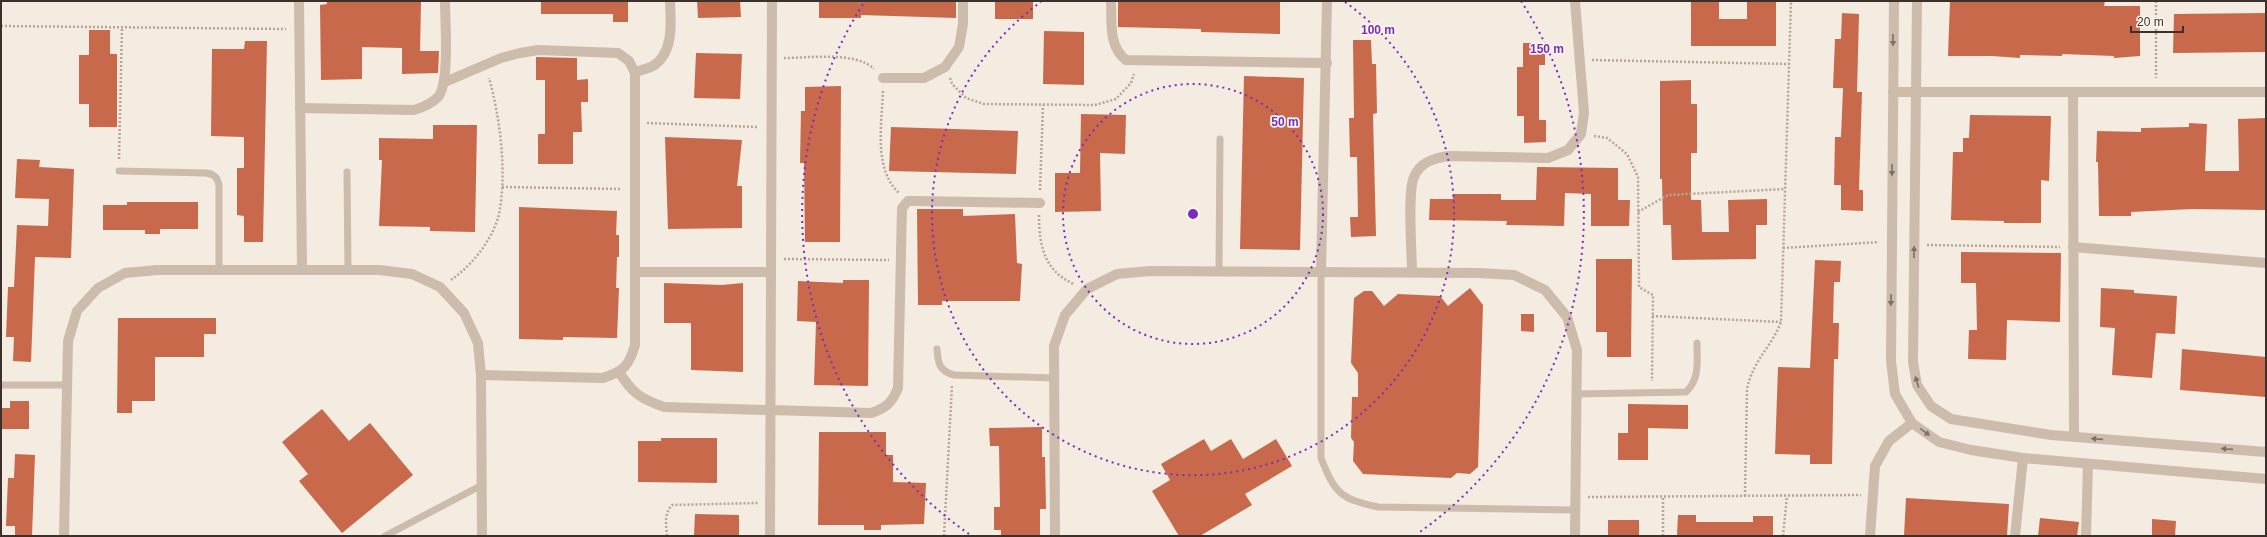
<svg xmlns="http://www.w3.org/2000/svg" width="2267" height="537" font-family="Helvetica,sans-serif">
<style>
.building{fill:#c8694b}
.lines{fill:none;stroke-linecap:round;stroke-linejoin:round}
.path{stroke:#b9a596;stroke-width:2.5;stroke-dasharray:2 2;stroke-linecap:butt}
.lane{stroke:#cdbbac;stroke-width:7}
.street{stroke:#cdbbac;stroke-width:10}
.oneway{fill:#7d6f65}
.ring{fill:none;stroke:#7b2cbf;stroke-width:2;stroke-dasharray:2 4}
.centre{fill:#7b2cbf;stroke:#fbf5ee;stroke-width:2}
.ring-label{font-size:12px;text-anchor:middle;font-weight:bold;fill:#7b2cbf;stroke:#fbf5ee;stroke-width:3.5;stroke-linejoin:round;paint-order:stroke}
</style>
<rect width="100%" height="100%" fill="#f4ebe1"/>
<g class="building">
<polygon points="327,1 421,2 420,51 439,51 438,73 402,74 402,48 362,47 362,79 321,80 320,5 327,4"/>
<polygon points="541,1 628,1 628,22 613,22 613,14 541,14"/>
<polygon points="697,1 740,1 741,17 698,18"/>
<polygon points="819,1 956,1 956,18 861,15 861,18 819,18"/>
<rect x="995" y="1" width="38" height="18"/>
<polygon points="1118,1 1280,1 1280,34 1201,32 1201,29 1118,27"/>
<polygon points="1691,1 1719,1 1719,19 1747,19 1747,1 1776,1 1776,46 1691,46"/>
<polygon points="1950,1 2105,1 2104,6 2140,6 2140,56 2114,58 2114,56 2062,54 2062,56 2020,55 2020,58 1992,56 1948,56"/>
<polygon points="1842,13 1859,14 1857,92 1862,92 1859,190 1863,190 1863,211 1841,210 1841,185 1834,185 1835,137 1841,137 1843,88 1833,88 1835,39 1841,39"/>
<polygon points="2266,13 2266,52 2173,53 2174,14"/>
<polygon points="89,30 110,30 110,54 117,54 117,127 89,127 89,104 79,104 79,55 89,55"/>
<polygon points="1044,31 1084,32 1084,85 1043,84"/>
<polygon points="1353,40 1371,40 1372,64 1376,64 1377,113 1373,114 1376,236 1351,237 1350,217 1358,217 1357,157 1350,157 1349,118 1354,118"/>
<polygon points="245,41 267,41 263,242 244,242 244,216 237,215 237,168 244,168 244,137 211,136 212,49 244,49"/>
<polygon points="1523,43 1545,43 1545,65 1539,65 1539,120 1546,120 1546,142 1524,143 1524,116 1517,116 1517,67 1523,67"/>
<polygon points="696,53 742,54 740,99 694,98"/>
<polygon points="536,57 577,58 577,80 588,79 588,102 581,102 582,132 573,132 573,164 538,164 538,134 545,134 545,80 536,80"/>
<polygon points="1244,76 1304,78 1300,250 1240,249"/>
<polygon points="1691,80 1691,104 1697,104 1697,153 1691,153 1691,200 1701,200 1702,232 1729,232 1728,200 1767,199 1767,225 1756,225 1756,259 1672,260 1671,225 1663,225 1662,179 1660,179 1660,81"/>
<polygon points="841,86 840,242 805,242 804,163 800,163 801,111 805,111 805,87"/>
<polygon points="1081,114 1126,115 1125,154 1100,153 1101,211 1055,212 1055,173 1080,173"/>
<polygon points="1970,115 2051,116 2049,181 2041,180 2041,223 2004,223 2004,221 1951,220 1953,152 1963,152 1963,138 1969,138"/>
<polygon points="2266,118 2266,210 2192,209 2131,212 2131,216 2099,216 2098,162 2096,162 2097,131 2141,132 2141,128 2189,127 2189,123 2207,124 2205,171 2239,171 2238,119"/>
<polygon points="433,125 477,125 475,232 430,231 430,227 379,226 382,160 379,160 379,138 433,139"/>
<polygon points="891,127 1018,131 1016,174 889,171"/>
<polygon points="665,137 742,140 737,186 742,186 742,228 668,229"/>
<polygon points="17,159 40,160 39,167 74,169 71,258 35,257 31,362 13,361 14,337 6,337 8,287 14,287 17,225 48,226 49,199 15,198"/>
<polygon points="1537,167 1618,168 1618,200 1630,200 1629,226 1591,226 1591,194 1565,193 1564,226 1506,225 1507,221 1429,220 1430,199 1453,199 1453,194 1501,194 1501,200 1536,200"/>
<polygon points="127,202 198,202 198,229 160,229 160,234 145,234 145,230 103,230 103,205 127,205"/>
<polygon points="519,207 617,211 616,235 619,235 619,257 617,257 616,288 619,288 617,338 563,337 563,340 519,339"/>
<polygon points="917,209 963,209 963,216 1015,214 1017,263 1022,264 1020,301 942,301 942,305 918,305"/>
<polygon points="1961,252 2061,253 2060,322 2007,320 2006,360 1968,359 1969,330 1977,330 1976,283 1961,283"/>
<polygon points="1596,259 1632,259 1631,357 1607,357 1607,332 1596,332"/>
<polygon points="1815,260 1841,261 1840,282 1834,282 1833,323 1839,323 1838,359 1834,359 1832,464 1810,464 1810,455 1775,454 1778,367 1810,368"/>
<polygon points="843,280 869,280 868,386 814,385 816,322 797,321 798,281 843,283"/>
<polygon points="664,283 722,285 743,283 743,372 691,370 691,323 664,323"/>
<polygon points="1470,288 1483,305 1478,467 1470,474 1457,473 1451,478 1363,474 1353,461 1354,442 1351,438 1352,397 1358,397 1358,373 1351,363 1354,298 1364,291 1372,291 1384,306 1398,294 1440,296 1448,306"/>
<polygon points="2101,288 2134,290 2134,293 2177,296 2175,334 2156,333 2152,378 2112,375 2115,328 2100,327"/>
<polygon points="1521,314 1534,314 1534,332 1521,331"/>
<polygon points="118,318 216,318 216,334 204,334 204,357 155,357 155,401 132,401 132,413 117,413"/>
<polygon points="2182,349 2266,357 2266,397 2180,390"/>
<polygon points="10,401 29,401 29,429 1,429 1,408 10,408"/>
<polygon points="1628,404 1688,405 1688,429 1648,428 1648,460 1618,460 1618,433 1628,433"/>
<polygon points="322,409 349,441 370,423 413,475 342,533 299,481 308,474 282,442"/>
<polygon points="1042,427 1042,457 1045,457 1046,509 1040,509 1040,536 1001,536 1001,530 994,530 994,507 1000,507 999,446 990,446 989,428"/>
<polygon points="819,432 886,432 886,455 893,455 893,482 926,483 924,524 881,525 881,530 864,530 864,525 818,525"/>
<polygon points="661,438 717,438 717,483 638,482 638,441 661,441"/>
<polygon points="1204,439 1211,451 1231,439 1243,459 1276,439 1292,466 1245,494 1252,505 1200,536 1179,536 1152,491 1170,480 1161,464"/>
<polygon points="15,454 35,455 32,536 15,536 15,526 6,526 8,478 14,478"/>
<polygon points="1906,498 2009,504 2007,536 1904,536"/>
<polygon points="695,514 739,515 739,536 694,536"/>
<polygon points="1678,515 1696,515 1696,522 1753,522 1753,516 1773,516 1773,536 1677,536"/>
<polygon points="2040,518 2079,522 2077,536 2038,536"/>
<polygon points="2152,519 2176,521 2175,536 2152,536"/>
<rect x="1608" y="520" width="31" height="16"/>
</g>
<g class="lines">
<g class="path">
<polyline points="2156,1 2156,78"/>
<polyline points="1,26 286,29"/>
<path d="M784,58C809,58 856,51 874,69"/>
<polyline points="1592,60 1789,64"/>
<polyline points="950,78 952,84 966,98 984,104 1095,105 1116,99 1131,83 1134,74"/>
<path d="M883,91C882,123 873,169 899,193"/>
<polyline points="647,123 758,127"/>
<polyline points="1594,136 1607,138 1627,154 1638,177 1639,287 1653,295 1652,381"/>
<polyline points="119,159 122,27"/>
<polyline points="502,187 622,189"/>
<polyline points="1040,190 1043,105"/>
<polyline points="1638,212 1668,195 1785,189"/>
<path d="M1039,215C1039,245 1044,271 1074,284"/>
<polyline points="1927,245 2060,247"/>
<polyline points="1783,248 1879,242"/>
<polyline points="784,259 889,260"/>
<path d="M451,280C472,265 490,243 498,218C508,178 500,116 489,78"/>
<polyline points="1652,316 1781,322"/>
<path d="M1745,496L1747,389C1753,360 1771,348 1781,322L1791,1"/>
<polyline points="1588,497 1861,495"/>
<path d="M667,536C666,524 664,514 672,505L758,503"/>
<polyline points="944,536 952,385"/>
<polyline points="1663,536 1663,497"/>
<polyline points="1783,536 1787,496"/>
</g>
<g class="lane">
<path d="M119,171L206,173C214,174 217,177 219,185V270"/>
<polyline points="347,172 348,270"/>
<polyline points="1219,272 1220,139"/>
<path d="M1321,272V458C1335,494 1341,499 1378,507L1575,510"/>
<path d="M937,349C938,363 939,371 954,375L1055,378"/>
<polyline points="1,385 67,385"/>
<path d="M1576,394L1686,392C1700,379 1697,361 1697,343"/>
<polyline points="385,536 482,485"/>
</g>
<g class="street">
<polyline points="299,1 302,270"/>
<path d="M1111,1C1112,22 1108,46 1126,60L1327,63"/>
<polyline points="1894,1 1891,361 1895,394 1912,423 1939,442 1971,450 2023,458 2266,479"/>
<polyline points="1917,1 1913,362 1917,385 1931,406 1951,419 2051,435 2266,452"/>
<path d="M635,73C640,70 647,69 653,66C674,53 671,22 670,1"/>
<polyline points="883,78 924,78 945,67 959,47 963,24 963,1"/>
<path d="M445,82L501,58L520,53L538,50L618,53L629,61L635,73V345C629,366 624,371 603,378L481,375"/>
<polyline points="1893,92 2266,92"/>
<polyline points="2073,92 2074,437"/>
<path d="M300,108L414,110C424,107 431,104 438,97C450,83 445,21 445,1"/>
<polyline points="2073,247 2266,263"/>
<polyline points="635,272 771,272"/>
<polyline points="1321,272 1327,1"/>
<path d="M1412,272C1412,252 1407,192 1414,177C1420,162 1434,158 1449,156L1548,158L1568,150L1581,134L1584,113L1575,1"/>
<path d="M619,372C632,393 641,399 664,407L871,413C886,408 892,403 898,388L902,208L908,201H915L1040,203"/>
<polyline points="64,536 68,341 77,311 98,288 125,273 157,270 379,270 412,274 440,287 464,313 478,343 481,375 482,536"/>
<polyline points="770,536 772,1"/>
<polyline points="1055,536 1054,346 1065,315 1087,289 1117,274 1150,271 1479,273 1514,275 1545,290 1567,317 1577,350 1575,536"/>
<polyline points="1870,536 1875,466 1889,441 1912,423"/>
<polyline points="2015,536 2023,458"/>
<polyline points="2086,536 2088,465"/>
</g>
</g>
<defs><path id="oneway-solid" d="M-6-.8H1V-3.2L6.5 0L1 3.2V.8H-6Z"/></defs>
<g class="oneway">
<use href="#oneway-solid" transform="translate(1893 40) rotate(90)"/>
<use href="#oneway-solid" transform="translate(1892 170) rotate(91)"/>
<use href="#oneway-solid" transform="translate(1914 252) rotate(-89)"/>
<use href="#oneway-solid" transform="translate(1891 300) rotate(91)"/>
<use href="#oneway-solid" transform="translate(1917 382) rotate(-107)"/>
<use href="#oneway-solid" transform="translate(1925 432) rotate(36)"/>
<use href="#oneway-solid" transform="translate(2097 439) rotate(-176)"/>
<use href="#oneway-solid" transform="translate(2227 449) rotate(-176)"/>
</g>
<g class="ring">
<circle cx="1193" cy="214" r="130"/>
<path d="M1345 2A261 261 0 1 1 1041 2"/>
<path d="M969 534A391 391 0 0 1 865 1M1521 1A391 391 0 0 1 1417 534"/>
</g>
<circle cx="1193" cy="214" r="6" class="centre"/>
<g class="ring-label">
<text x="1378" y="34">100 m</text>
<text x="1547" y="53">150 m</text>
<text x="1285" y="126">50 m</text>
</g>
<rect width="2267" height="537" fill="none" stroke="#3b302b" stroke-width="4"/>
<path d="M2131 26v6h52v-6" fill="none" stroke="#3b302b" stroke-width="2"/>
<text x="2137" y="26" font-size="12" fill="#3b302b" stroke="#fbf5ee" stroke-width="3" paint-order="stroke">20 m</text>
</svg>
